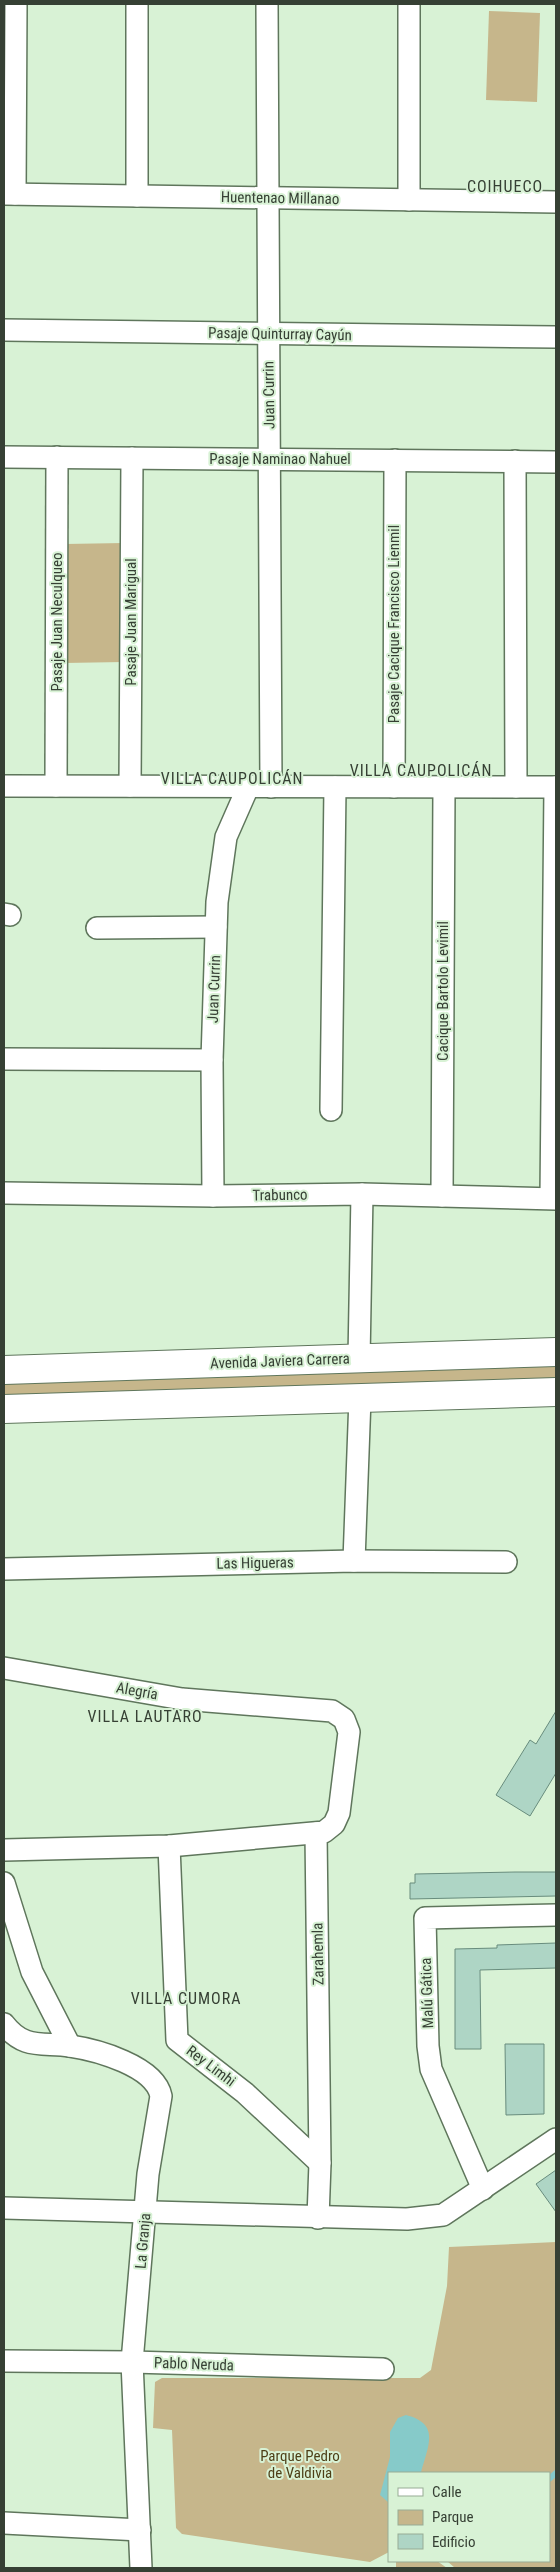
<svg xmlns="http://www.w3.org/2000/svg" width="560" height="2572" font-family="'Roboto Condensed',sans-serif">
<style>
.green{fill:#c6b68b}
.water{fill:#86cac9}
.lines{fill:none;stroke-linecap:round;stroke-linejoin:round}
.stream{stroke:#86cac9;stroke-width:6}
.building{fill:#aed5c5;stroke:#688c7d}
.minor-casing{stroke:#5f765c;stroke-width:24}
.primary-casing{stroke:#5f765c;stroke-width:30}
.minor{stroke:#fff;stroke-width:21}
.primary{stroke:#fff;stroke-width:28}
.labels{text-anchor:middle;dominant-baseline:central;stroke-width:4;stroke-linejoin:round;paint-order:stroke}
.street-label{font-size:15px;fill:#364034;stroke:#d8f2d5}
.park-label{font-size:15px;fill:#4d3f17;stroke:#d8f2d5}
.neighbourhood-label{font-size:16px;letter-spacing:1px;fill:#364034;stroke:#d8f2d5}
</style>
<rect width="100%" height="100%" fill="#d8f2d5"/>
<g class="green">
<polygon points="489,11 540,13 537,102 486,100"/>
<polygon points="124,543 123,662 64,663 65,544"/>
<polygon points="556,1361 556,1382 4,1401 4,1379"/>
<polygon points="556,2242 556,2568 455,2568 447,2561 549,2561 549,2473 389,2473 389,2552 370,2562 182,2534 176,2528 172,2430 153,2428 155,2382 162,2378 420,2378 431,2370 447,2286 449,2247"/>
<polygon points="396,2561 437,2561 447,2568 396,2568"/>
</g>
<path class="water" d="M406,2415C441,2424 428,2446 421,2473H389V2503L380,2495L390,2457V2432L398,2418Z"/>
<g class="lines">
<polyline class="stream" points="549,2479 556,2473"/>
</g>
<g class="building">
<polygon points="556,1711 556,1773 530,1816 496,1795 530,1740 536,1744"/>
<polygon points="515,1872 556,1872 556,1896 410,1899 410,1883 415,1883 415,1874"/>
<polygon points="556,1943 556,1968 480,1970 481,2049 455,2049 455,1949 497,1948 497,1945"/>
<polygon points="505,2044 544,2044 544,2114 506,2115"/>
<polygon points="556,2170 556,2212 536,2184"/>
</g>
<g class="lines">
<defs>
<g id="minor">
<polyline points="137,4 137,196"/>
<polyline points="267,4 271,787"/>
<polyline points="4,194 556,202"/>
<polyline points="15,194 16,4"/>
<polyline points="409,200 409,4"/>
<polyline points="4,330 556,337"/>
<polyline points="4,457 556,462"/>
<polyline points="515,461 516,787"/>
<polyline points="4,786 556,787"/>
<polyline points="56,786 57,457"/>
<polyline points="130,786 132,458"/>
<polyline points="394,787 395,460"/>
<polyline points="4,914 10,915"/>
<polyline points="97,928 216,927"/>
<polyline points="4,1059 212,1060"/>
<polyline points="331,1110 335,787"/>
<polyline points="4,1193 213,1196 362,1194 556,1199"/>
<polyline points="213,1196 212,1060 217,902 226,837 248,787"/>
<polyline points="442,1196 444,787"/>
<polyline points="551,1198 555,787"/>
<polyline points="359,1359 362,1194"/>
<polyline points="354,1561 360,1398"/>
<polyline points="4,1569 354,1561 506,1562"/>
<polyline points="4,1668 182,1699 332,1711 344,1719 349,1732 339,1813 334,1824 324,1832 169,1846 4,1850"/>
<polyline points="316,1833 320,2163 318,2218"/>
<polyline points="169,1846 177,2040 245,2093 320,2163"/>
<polyline points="4,1883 32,1972 70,2046"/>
<path d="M4,2024C24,2050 42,2042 70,2046C97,2050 155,2066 161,2096L148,2174L132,2362L141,2568"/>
<polyline points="483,2189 431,2069 428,2046 425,1918 556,1915"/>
<polyline points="4,2208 407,2219 443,2215 556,2139"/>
<polyline points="4,2361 132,2362 383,2369"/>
<polyline points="4,2523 140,2530"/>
</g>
<g id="primary">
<polyline points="4,1370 556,1352"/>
<polyline points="4,1409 556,1392"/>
</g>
</defs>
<use href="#minor" class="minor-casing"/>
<use href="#primary" class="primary-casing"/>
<use href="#minor" class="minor"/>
<use href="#primary" class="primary"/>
</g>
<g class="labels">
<g class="street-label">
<text transform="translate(280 198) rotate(1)">Huentenao Millanao</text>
<text transform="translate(280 334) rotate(1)">Pasaje Quinturray Cayún</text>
<text transform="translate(269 395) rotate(-91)">Juan Currin</text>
<text x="280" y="459">Pasaje Naminao Nahuel</text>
<text transform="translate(57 622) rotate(-90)">Pasaje Juan Neculqueo</text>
<text transform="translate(131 622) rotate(-90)">Pasaje Juan Marigual</text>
<text transform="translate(394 624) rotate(-90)">Pasaje Cacique Francisco Lienmil</text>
<text transform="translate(214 989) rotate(-88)">Juan Currin</text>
<text transform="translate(443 991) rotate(-90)">Cacique Bartolo Levimil</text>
<text transform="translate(280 1195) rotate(-1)">Trabunco</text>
<text transform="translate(280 1361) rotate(-2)">Avenida Javiera Carrera</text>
<text transform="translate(255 1563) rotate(-1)">Las Higueras</text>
<text transform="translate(137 1691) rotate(10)">Alegría</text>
<text transform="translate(318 1954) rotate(-91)">Zarahemla</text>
<text transform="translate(427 1993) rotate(-92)">Malú Gática</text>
<text transform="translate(211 2066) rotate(37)">Rey Limhi</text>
<text transform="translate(143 2241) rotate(-85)">La Granja</text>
<text transform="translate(194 2364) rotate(2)">Pablo Neruda</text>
</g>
<g class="park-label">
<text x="300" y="2456">Parque Pedro<tspan x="300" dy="17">de Valdivia</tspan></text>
</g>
<g class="neighbourhood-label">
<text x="505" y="186">COIHUECO</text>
<text x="421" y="770">VILLA CAUPOLICÁN</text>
<text x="232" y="778">VILLA CAUPOLICÁN</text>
<text x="145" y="1716">VILLA LAUTARO</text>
<text x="186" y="1998">VILLA CUMORA</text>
</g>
</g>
<rect width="560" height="2572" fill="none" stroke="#364034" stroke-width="10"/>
<rect x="388" y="2472" width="162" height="90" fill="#d8f2d5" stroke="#97ab95"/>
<rect x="398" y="2488" width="25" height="8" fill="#ffffff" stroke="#97ab95"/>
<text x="432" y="2497" font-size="15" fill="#364034">Calle</text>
<rect x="398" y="2510" width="25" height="15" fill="#c6b68b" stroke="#97ab95"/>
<text x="432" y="2522" font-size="15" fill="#364034">Parque</text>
<rect x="398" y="2534" width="25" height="15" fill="#aed5c5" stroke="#97ab95"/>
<text x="432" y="2547" font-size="15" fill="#364034">Edificio</text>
</svg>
